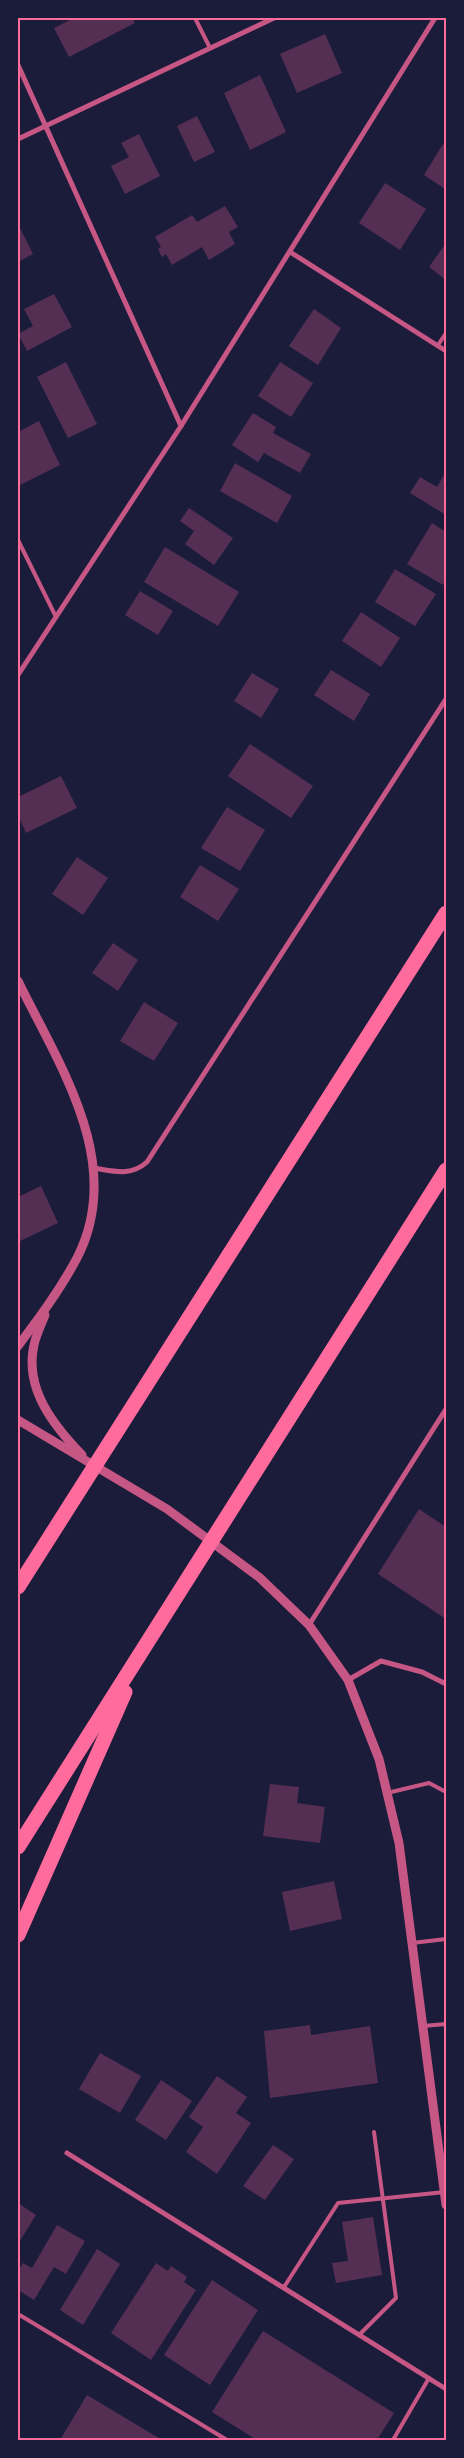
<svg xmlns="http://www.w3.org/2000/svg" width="464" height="2458" font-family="'Space Grotesk',sans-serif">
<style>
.building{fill:#542f53}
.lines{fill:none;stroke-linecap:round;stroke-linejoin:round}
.service{stroke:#c65784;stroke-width:4}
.minor{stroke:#c65784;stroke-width:5}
.tertiary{stroke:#c65784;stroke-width:9}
.motorway{stroke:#ff6b9d;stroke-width:15}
.neatline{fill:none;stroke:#ff6b9d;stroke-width:2}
</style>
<rect width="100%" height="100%" fill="#1b1b3a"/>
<g class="building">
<polygon points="74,18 132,18 135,23 69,57 54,28"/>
<polygon points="325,34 342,73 297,93 280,54"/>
<polygon points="260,75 286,132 250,150 224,93"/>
<polygon points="197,116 215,152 194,162 177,126"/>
<polygon points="139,134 160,176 125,194 111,166 129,157 121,143"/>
<polygon points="443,144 446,147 445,189 424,175"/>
<polygon points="385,183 426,209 400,250 359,223"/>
<polygon points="225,206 238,227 229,232 235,244 209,260 202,247 172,265 166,254 162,257 158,249 161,247 155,237 192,215 197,222"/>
<polygon points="18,224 33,254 18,262"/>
<polygon points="446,243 446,280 429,267"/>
<polygon points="54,294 72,327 27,351 18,334 33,326 24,309"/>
<polygon points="314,309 341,328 318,365 289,346"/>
<polygon points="66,362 97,424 68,438 37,377"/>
<polygon points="280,362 313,383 291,417 258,396"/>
<polygon points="253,413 276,427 273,433 311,454 300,473 264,453 258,462 232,445"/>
<polygon points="39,421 60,465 18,486 18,432"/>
<polygon points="235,463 292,496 277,523 220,491"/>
<polygon points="446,471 446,515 410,493 420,477 437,487"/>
<polygon points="189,508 233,538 214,565 185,544 194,531 180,521"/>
<polygon points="432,523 446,532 446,579 443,585 407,564"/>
<polygon points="165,547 239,592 218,626 144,582"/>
<polygon points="395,569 436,594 415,626 375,602"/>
<polygon points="140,591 173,611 158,635 125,615"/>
<polygon points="361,612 400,638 381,667 342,641"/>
<polygon points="331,670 370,694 354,721 314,695"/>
<polygon points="252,673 279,689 261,718 234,701"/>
<polygon points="250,744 313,786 291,818 228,776"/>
<polygon points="61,776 77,808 26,833 18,815 18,797"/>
<polygon points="227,807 265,830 240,871 201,848"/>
<polygon points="77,857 108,878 83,915 52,894"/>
<polygon points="200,865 239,889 218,921 180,897"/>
<polygon points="113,943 138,960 118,991 92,973"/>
<polygon points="144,1002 178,1023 154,1061 120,1041"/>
<polygon points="41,1186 58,1223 18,1242 18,1197"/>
<polygon points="419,1509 446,1527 446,1619 378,1574"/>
<polygon points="270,1784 299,1787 297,1803 325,1807 320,1843 263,1836"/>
<polygon points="334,1881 342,1919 290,1931 282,1892"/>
<polygon points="310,2025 311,2035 370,2026 378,2083 270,2098 264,2031"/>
<polygon points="100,2053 141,2076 120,2113 79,2089"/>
<polygon points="217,2076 247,2097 236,2113 251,2123 217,2174 186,2152 203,2127 189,2117"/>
<polygon points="161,2080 192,2101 166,2140 135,2120"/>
<polygon points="273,2145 294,2159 265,2200 243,2186"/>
<polygon points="18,2203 36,2215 18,2244"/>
<polygon points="373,2217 382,2275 336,2283 332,2263 348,2261 342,2222"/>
<polygon points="57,2225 85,2241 66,2274 54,2267 34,2300 18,2290 18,2271 23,2263 32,2268"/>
<polygon points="97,2249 120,2264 83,2325 60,2310"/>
<polygon points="156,2263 168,2271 171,2266 187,2277 184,2282 196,2290 151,2360 111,2333"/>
<polygon points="212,2280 258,2310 210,2385 164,2355"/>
<polygon points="263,2331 394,2413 377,2440 257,2440 212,2412"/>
<polygon points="87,2395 162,2440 60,2440"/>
</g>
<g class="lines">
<g class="service">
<polyline points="195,18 210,48"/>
<polyline points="438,345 446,333"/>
<polyline points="18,540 56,617"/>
<polyline points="387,1793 429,1783 446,1792"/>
<polyline points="412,1943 446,1939"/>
<polyline points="423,2026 446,2024"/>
<polyline points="284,2287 338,2203 445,2192"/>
<polyline points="18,2314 227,2440"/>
<polyline points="359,2335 396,2298 374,2132"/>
<polyline points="393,2440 429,2378"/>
</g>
<g class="minor">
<polyline points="18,65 181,426"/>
<polyline points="18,139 274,18"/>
<polyline points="290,252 446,351"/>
<polyline points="18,675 181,426 435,18"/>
<path d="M93,1168C114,1171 130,1177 147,1162L446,699"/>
<polyline points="309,1625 446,1409"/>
<polyline points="348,1680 381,1661 422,1672 446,1684"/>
<polyline points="67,2153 446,2389"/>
</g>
<g class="tertiary">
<path d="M18,981C59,1065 126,1163 77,1258C60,1290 39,1318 18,1346"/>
<path d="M45,1315C41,1325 36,1335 34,1345C24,1389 54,1426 82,1455"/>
<polyline points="18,1420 167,1509 259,1577 309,1625 348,1680 379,1759 399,1843 446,2205"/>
</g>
<g class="motorway">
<polyline points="18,1587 446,913"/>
<polyline points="18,1847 446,1170"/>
<polyline points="18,1935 125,1692"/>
</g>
</g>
<rect width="464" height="2458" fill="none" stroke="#1b1b3a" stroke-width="38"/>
<rect x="19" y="19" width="426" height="2420" class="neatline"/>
</svg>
